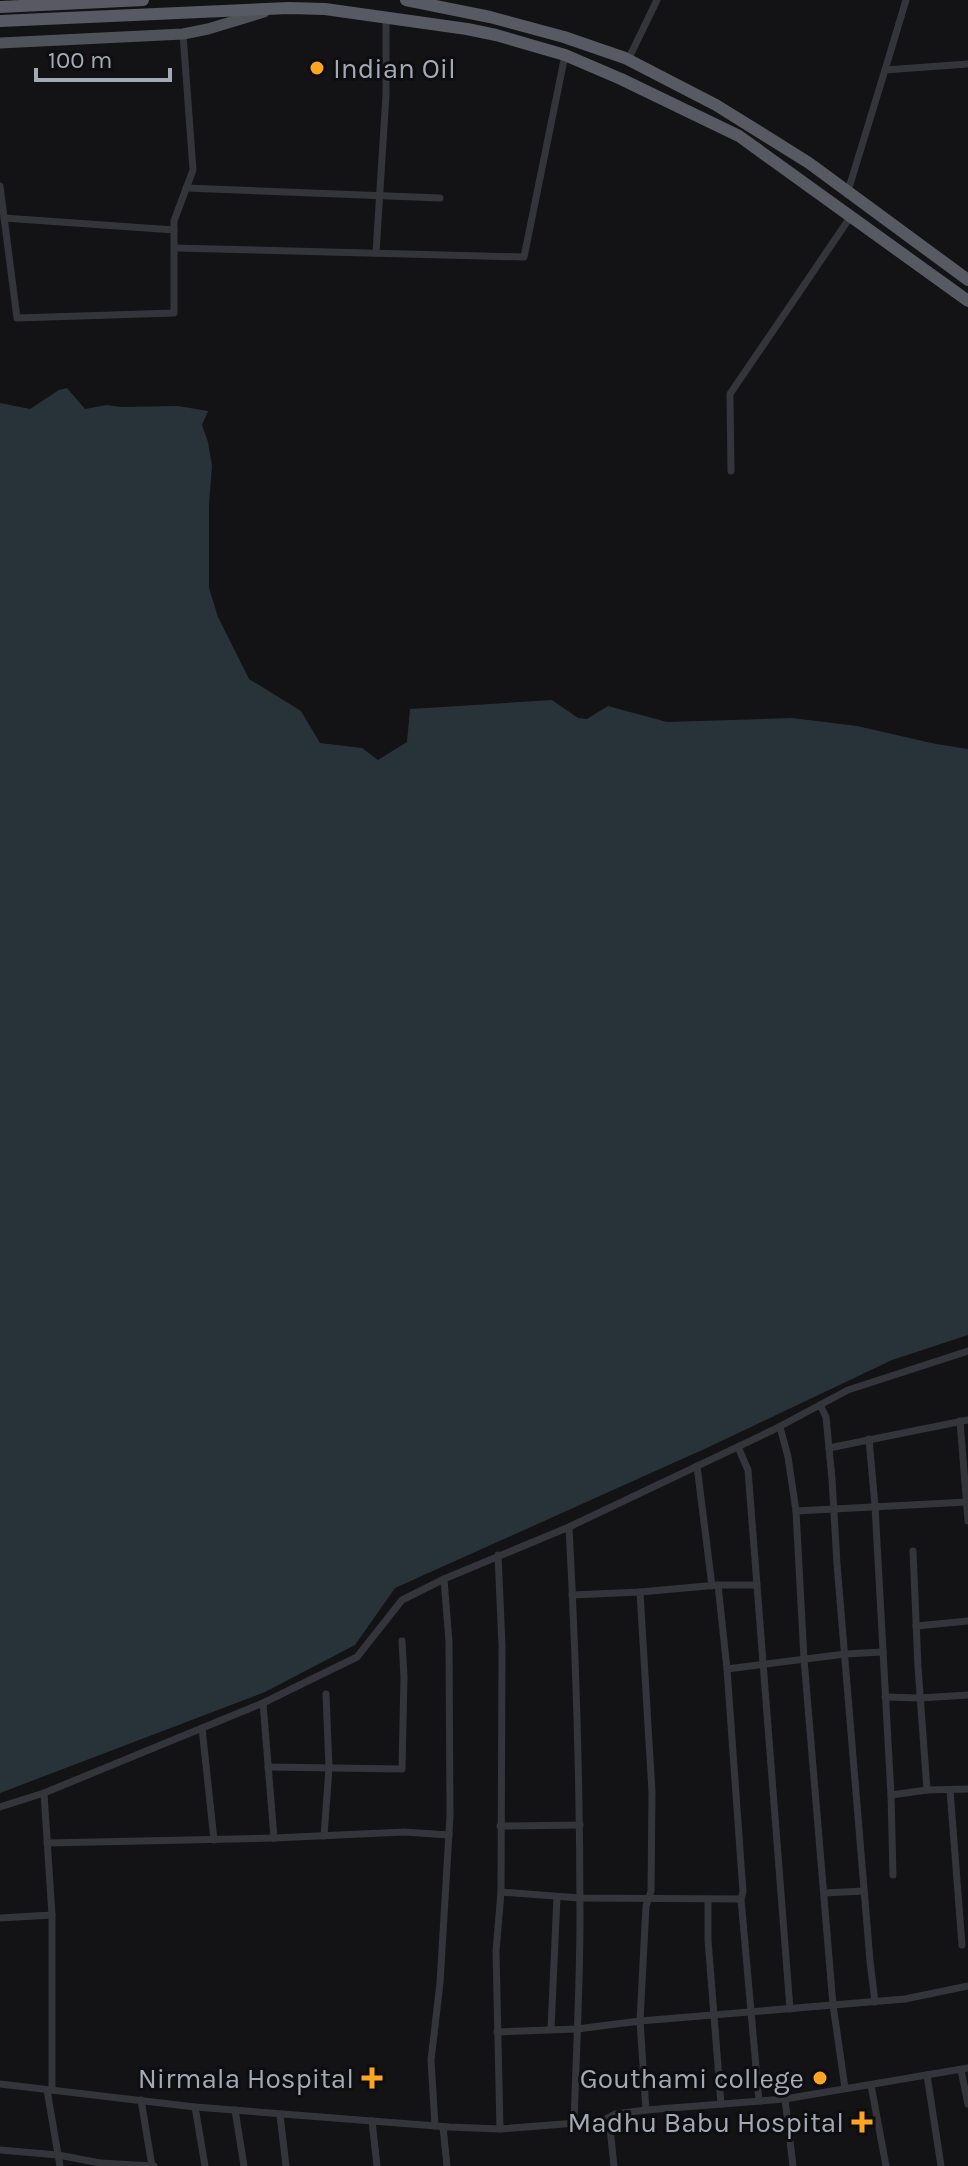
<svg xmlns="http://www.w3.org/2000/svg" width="968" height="2166" font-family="Karla,sans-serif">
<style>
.water{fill:#283339}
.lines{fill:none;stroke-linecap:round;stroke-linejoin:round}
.minor{stroke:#33353a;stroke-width:7}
.primary{stroke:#4f5259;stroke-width:11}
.trunk{stroke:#575a62;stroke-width:12}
.poi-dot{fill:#fda523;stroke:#0e0e10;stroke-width:3}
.labels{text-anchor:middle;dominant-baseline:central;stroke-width:6;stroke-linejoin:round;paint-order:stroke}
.poi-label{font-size:28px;fill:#a3aab6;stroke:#0e0e10;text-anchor:end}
</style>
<rect width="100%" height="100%" fill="#131315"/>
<polygon class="water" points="67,388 85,409 107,405 121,407 178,406 208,411 202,425 208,442 212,466 209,503 209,588 218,617 249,679 301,711 320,743 362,748 378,760 407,742 410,709 552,700 578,718 587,719 608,706 667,722 792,718 857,726 936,744 968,749 968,1335 892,1360 711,1446 395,1588 355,1645 265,1692 0,1793 0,403 30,409 59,390"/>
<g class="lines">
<g class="minor">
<polyline points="628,60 657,0"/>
<polyline points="885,70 906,0"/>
<polyline points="0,186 17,318 174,313 174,221 193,170 183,34"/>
<polyline points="186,188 440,198"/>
<polyline points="848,191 885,70 968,64"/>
<polyline points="4,218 174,230"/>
<polyline points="174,248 524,257 565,55"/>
<polyline points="376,253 386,95 386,18"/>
<polyline points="731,471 730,394 851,216"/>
<polyline points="820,1405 826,1417 832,1479 837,1564 870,1961 875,2002"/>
<polyline points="960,1421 968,1521"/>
<polyline points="780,1427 788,1457 796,1511 804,1659 833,2005 845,2088"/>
<polyline points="869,1439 875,1506 891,1795 927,1790"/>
<polyline points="738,1447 748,1470 790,2009"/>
<polyline points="829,1448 968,1420"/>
<polyline points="697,1466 712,1586"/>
<polyline points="796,1511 967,1502"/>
<polyline points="569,1527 773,1430 848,1390 968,1351"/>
<polyline points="913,1551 918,1667 927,1790 968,1789"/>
<polyline points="498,1555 502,1645 501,1892 496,1951 500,2129"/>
<polyline points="718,1585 727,1669 743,1892 741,1899 759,2101"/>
<polyline points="640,1592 718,1585 757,1585"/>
<polyline points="572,1595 640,1592 652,1792 651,1891 646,1906 640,2021 646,2110"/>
<polyline points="916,1626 968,1621"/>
<polyline points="727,1669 845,1654 883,1652"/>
<polyline points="885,1697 920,1698 968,1695"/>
<path d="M263,1703L357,1657L402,1600L444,1579L569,1527C576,1657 580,1787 580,1917C580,1986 576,2055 574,2125"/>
<polyline points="202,1728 214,1840"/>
<polyline points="268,1767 402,1769 404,1677 402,1641"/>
<polyline points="950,1790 962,1945"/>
<polyline points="44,1793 263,1703 274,1838 47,1843"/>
<polyline points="891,1795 893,1875"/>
<polyline points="0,1807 44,1793 52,1915"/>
<polyline points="500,1826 580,1825"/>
<polyline points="324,1836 329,1768 326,1694"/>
<polyline points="274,1838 404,1832 449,1835"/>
<polyline points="501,1892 580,1898 741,1899"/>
<polyline points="824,1893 864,1891"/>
<polyline points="708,1900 708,1940 721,2104"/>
<polyline points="0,1918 52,1915 52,2090"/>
<polyline points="551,2029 557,1897"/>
<polyline points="497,2032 577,2029 640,2021 905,1999 968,1986"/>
<polyline points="961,2070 968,2104"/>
<polyline points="927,2075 941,2166"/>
<polyline points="0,2084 195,2107 449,2127 500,2129 602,2121 615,2114 646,2110 785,2099 968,2068"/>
<polyline points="871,2085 886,2166"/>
<polyline points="47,2090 60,2166"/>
<polyline points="785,2099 793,2166"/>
<polyline points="141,2100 152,2166"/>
<polyline points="195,2107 205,2166"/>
<polyline points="235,2110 244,2166"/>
<polyline points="280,2115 286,2166"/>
<polyline points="609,2119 614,2166"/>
<polyline points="372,2121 377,2166"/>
<polyline points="435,2126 431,2060 440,1983 450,1816 449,1642 444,1579"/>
<polyline points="443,2127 447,2166"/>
<polyline points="0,2150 58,2155 100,2163"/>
<polyline points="101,2166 100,2163 154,2166"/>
</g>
<polyline class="primary" points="0,43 183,34 208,29 264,12"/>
<g class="trunk">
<polyline points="406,0 490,17 564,37 625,58 716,105 809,163 968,280"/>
<polyline points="0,7 143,0"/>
<polyline points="0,21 289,8 325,9 467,29 496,35 565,55 621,79 739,136 968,301"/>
</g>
</g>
<g class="poi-dot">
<circle cx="317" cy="68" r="8"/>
<path d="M368 2066h8v8h8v8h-8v8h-8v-8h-8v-8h8z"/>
<circle cx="820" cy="2078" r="8"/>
<path d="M858 2110h8v8h8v8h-8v8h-8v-8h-8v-8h8z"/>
</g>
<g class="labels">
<g class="poi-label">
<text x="333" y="68" text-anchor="start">Indian Oil</text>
<text x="354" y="2078">Nirmala Hospital</text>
<text x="804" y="2078">Gouthami college</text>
<text x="844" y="2122">Madhu Babu Hospital</text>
</g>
</g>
<path d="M36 68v12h134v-12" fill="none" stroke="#a3aab6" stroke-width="4"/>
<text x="48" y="68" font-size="24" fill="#a3aab6" stroke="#0e0e10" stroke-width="6" paint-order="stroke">100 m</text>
</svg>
